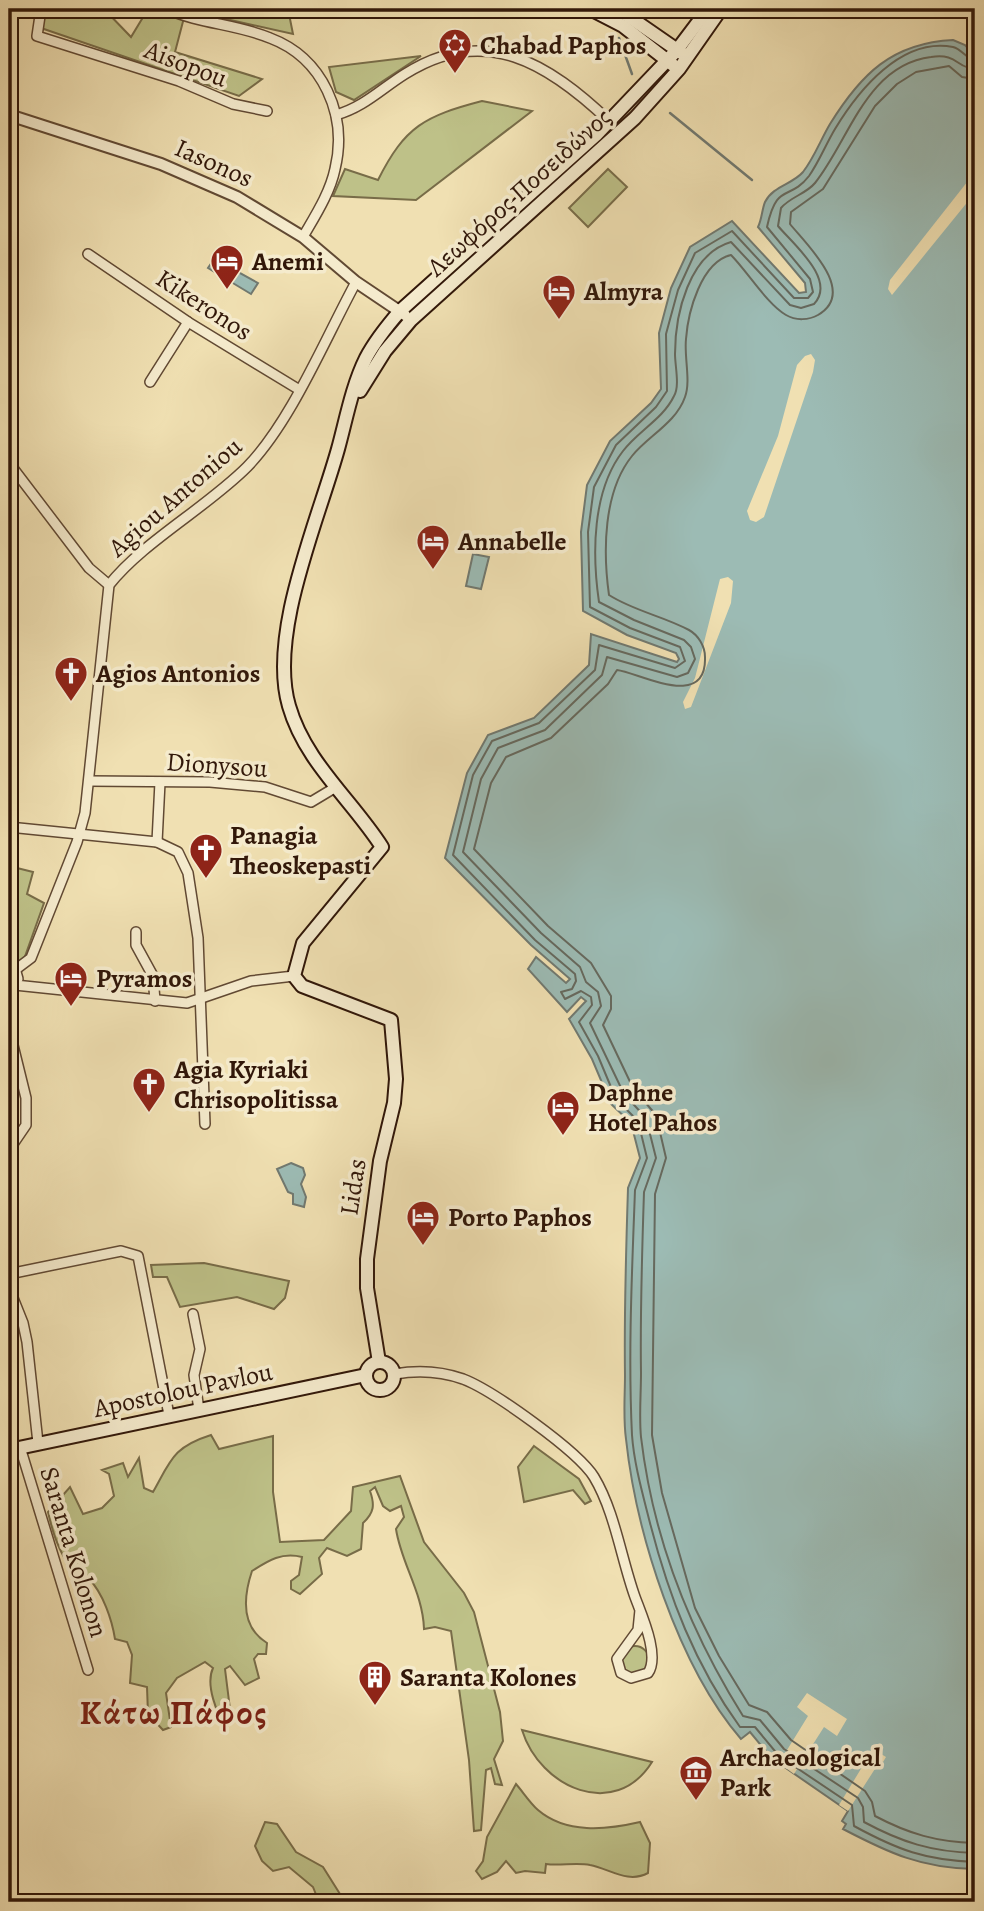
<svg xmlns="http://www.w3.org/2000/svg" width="984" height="1911" font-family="Alegreya,serif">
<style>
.green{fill:#bec188;stroke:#786c48;stroke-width:2}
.water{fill:#9cbbb4;stroke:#717970;stroke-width:2}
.pier{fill:#f0e0b2}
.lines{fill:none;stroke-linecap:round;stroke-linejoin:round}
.shore{stroke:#66695e;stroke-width:2}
.stream{stroke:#717970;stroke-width:2.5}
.minor-casing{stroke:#614933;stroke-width:12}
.tertiary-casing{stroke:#614933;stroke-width:14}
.secondary-casing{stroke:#311709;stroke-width:16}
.minor{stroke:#f5ebcd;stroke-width:9}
.tertiary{stroke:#f5ebcd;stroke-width:10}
.secondary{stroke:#f5ebcd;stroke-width:12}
.labels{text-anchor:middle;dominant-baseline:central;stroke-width:7;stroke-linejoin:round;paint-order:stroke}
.poi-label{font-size:26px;font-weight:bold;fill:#311709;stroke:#f5ebcd;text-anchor:start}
.street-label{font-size:26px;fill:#311709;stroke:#f5ebcd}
.district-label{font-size:33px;font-weight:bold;letter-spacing:2px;fill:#7a1f14;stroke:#f5ebcd}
</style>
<rect width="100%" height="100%" fill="#f0e0b2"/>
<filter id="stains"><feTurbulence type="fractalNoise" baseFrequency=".00286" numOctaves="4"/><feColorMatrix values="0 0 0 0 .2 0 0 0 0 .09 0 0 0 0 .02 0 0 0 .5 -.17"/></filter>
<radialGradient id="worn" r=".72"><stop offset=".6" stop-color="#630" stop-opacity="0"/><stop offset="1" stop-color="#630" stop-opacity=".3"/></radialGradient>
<g class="green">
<polygon points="45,9 104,9 131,37 148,9 288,9 293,34 186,10 175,52 262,79 239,96 41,28"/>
<polygon points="421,56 354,100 336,92 329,67"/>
<path d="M482,101L532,111L416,200L333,196L345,169L378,180C405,126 425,116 482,101Z"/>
<polygon points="608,169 627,187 588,227 569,208"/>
<polygon points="9,866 33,872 27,894 44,903 23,962 9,961"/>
<polygon points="204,1263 289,1281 285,1298 274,1309 237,1297 180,1307 167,1277 153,1277 151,1265"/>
<path d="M211,1435L219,1449L273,1436V1492L280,1542L324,1540L351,1511L353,1487L400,1476L424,1542L464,1593L474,1612L500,1712L503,1741L494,1759L502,1785L495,1784L491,1768L486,1770L481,1830L474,1831L469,1760L451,1631L435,1627L424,1629C423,1593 401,1563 396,1529L404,1517L401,1506L390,1511L383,1506L375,1487L370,1491C375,1505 374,1513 363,1523L361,1549L347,1556L327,1548L319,1558L322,1574L300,1594L291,1589V1581L299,1575L302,1557C282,1552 269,1560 252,1571C243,1598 241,1627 267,1643L266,1654H258L254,1659L259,1678L245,1685L230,1666L225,1669L231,1717L226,1729C217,1713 205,1685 213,1668L205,1662L177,1678L166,1693L171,1727L163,1730L148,1714L147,1687L130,1683L132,1655L127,1642L115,1639C112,1620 103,1593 89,1579C85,1573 76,1573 71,1567C58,1552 52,1530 48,1512L70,1487L83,1514L102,1508L114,1496L109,1474L102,1470L123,1463L128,1477L139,1458L144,1488L153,1492C171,1460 173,1447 211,1435Z"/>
<polygon points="534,1446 579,1479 591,1501 585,1504 573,1490 524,1502 518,1467"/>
<circle cx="635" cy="1660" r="14"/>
<path d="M522,1730L652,1762C615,1821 540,1788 522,1730Z"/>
<path d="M516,1784C523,1792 530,1803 538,1810C566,1834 606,1830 640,1822L650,1843L648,1873C628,1884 610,1869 590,1865C577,1862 560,1866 546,1864L545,1873L525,1871L516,1873L506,1861L497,1872L482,1879L476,1871L483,1861L487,1837Z"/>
<polygon points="265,1822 277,1824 296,1852 323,1867 345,1902 319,1902 313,1887 289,1867 273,1871 262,1861 255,1846"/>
</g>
<g class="water">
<path d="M953,40L965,45L975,56L974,1869C921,1868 889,1853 843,1829L846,1824L842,1821L848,1811L780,1764L778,1766L750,1732L741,1739C678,1666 636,1533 626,1439C623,1418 625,1396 625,1375C624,1312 626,1250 628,1188L640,1158L631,1123L611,1104L592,1059L569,1019L586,1001L581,997L567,1012L528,969L536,957L566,983L570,979L531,945L445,858L467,773L488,735L534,718L589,665L591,634L677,662L679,659L676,653L627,635L583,611L581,532L587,485L610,441L651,403L661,389L659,333L671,288L690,247L732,221L799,293L806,292L805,283L758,227C762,219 762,209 765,202C773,186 793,184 803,172C814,158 821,139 830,124C861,74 892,43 953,40Z"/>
<polygon points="212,262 235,265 238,272 258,283 251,294 208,268"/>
<polygon points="473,554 489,557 481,589 466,586"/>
<polygon points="291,1163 303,1168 305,1175 301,1184 306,1197 304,1207 293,1204 293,1194 288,1192 277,1169"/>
</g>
<g class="pier">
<polygon points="975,172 974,194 892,295 888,289 890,280"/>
<polygon points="811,354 815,360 813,372 764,517 756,522 750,520 747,511 778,436 797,365 805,356"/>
<polygon points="728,577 733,581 731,603 691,707 685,709 683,702 695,678 720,579"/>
<polygon points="807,1693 847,1719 837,1736 824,1727 794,1774 779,1763 808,1716 797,1707"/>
<polygon points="873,1749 886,1757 883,1762 880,1761 848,1811 839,1805"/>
</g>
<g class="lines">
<g class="shore">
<path d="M975,60C966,59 962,49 953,47C901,37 858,91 835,129C826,144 819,162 809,176C789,202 777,181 767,227L810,279L813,292L808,298H794L732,231L695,253L678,290L666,334L667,391L656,407L616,445L594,487L588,532L590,607L630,628L680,647L685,661L675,668L599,645L595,670L539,723L492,741L473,775L453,855L535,940L575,974L576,981L572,989L561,992L565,999L581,991L591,997L592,1005L579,1022L598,1056L616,1099L638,1121L647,1158L635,1190C632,1271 628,1354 632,1435C634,1464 643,1495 650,1523C669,1597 695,1665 740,1727H755L779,1756L852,1805L854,1826C898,1850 925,1860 975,1862"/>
<path d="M975,69C956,68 958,53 931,57C866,65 849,141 815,183C806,194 790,197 781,208L778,226C793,244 837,280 814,304L801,308L790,305L731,242C689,254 675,314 675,354C675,366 680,386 674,396C663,419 638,431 623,451C592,491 592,554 599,602L634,620L684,640L691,647L695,659L688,673L677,677L607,657L602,675L545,730L498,748L481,779L463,852L541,933L580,967L586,982L598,992L601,1006L590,1023L624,1094L646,1118L656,1158L644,1192C642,1252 640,1313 641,1373C641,1394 639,1417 641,1437C653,1539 689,1630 743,1716L760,1720L784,1749L858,1798L863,1807L864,1822C901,1842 932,1852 975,1853"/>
<path d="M975,79L962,77L949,66L916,72L897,84L875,106L823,189L791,212L790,224C806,244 858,292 818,315C809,320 796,321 786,315C767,304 747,271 731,255C701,262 688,312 686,339C684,357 691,381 685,397C676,423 648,436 632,456C603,492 603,552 609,595C634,611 663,616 689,630C698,635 705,646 705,657C707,711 640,673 617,670L608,684L551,738L506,757L491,783L474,849L548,926L591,963L611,996V1009L603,1025L633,1088L656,1115L666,1158L655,1194L652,1435L662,1493L695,1608L719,1656L749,1705L767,1712L791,1740L865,1791L872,1802L875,1816C909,1834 937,1842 975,1843"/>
</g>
<g class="stream">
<polyline points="619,38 632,74"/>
<polyline points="670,113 752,180"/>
</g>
<defs>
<g id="minor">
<polyline points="41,9 37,36 179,81 233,104 267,111"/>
<path d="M167,9C200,24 237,24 270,38C323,58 348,115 335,169C330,193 315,216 303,237"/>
<path d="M336,115C364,107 381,89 405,74C485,23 549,64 609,121"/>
<polyline points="88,254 188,322 298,389"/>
<polyline points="150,382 188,322"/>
<polyline points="9,463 89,568 109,585"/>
<polyline points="9,604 13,605"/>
<polyline points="89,781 210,782 265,787 311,802 336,787"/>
<polyline points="9,827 157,842 178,852 188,873 198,938 205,1124"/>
<polyline points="157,842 160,782"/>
<polyline points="136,932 136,945 153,976 155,1001"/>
<polyline points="9,966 16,972 18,979 9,990"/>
<path d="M15,970L31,958L77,842L85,813L109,585C143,542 206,508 247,467C291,422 325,339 356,282"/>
<polyline points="15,985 187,1003 251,981 294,976"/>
<polyline points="9,1029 26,1098 26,1125 9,1150"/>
<polyline points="9,1274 121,1251 138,1256 169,1415"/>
<polyline points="9,1288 23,1323 27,1342 38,1443"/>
<polyline points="193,1314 200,1349 194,1375 199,1410"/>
<path d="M395,1374C418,1370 440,1371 463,1379C492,1390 578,1451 594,1477C615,1512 621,1558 635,1597C642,1616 660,1656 648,1673L631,1678L621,1673L617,1659L638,1630L640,1610"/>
<polyline points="20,1447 88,1670"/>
</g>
<polyline id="tertiary" points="9,115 161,164 237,197 303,237 356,282 405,315"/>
<g id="secondary">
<polyline points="590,9 623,26 673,65"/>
<polyline points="618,9 683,54"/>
<polyline points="360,391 385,351 411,320 635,118 679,69 721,9"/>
<circle cx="380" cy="1376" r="14"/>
<path d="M379,1362L367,1288V1259L380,1161L394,1103L396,1079L391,1020L302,986L294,976L303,943L382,847C352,800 305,762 289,706C268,634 318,521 338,449C346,420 352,386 366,358C375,341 387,326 400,311L596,135L677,50L708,9"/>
<polyline points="9,1450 366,1375"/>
</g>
</defs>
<use href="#minor" class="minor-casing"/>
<use href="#tertiary" class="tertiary-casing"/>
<use href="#secondary" class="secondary-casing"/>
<use href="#minor" class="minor"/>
<use href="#tertiary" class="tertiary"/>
<use href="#secondary" class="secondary"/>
</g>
<defs>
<symbol id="synagogue-pin" viewBox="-11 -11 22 30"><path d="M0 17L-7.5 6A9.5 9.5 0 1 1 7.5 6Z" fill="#8f2418" stroke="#f5ebcd"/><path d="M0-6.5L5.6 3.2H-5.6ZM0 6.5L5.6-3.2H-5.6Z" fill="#fff"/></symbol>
<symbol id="hotel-pin" viewBox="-11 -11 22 30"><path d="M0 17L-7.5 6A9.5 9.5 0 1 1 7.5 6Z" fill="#8f2418" stroke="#f5ebcd"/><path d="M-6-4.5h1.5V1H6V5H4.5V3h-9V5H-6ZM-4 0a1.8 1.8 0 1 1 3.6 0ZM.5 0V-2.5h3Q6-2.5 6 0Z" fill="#fff"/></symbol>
<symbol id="church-pin" viewBox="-11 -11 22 30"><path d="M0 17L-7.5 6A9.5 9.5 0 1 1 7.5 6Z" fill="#8f2418" stroke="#f5ebcd"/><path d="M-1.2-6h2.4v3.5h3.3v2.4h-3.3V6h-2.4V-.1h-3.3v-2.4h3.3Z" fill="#fff"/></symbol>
<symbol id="building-pin" viewBox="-11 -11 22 30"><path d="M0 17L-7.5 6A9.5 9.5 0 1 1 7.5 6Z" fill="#8f2418" stroke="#f5ebcd"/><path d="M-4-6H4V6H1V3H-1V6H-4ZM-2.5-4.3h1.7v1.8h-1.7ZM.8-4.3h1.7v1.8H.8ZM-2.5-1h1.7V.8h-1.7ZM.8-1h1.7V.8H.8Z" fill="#fff"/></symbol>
<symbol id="museum-pin" viewBox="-11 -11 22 30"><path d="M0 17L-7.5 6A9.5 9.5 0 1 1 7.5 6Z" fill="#8f2418" stroke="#f5ebcd"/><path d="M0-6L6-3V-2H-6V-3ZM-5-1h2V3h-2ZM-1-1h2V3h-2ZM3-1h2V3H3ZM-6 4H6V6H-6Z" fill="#fff"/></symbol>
</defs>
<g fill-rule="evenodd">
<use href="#synagogue-pin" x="436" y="26" width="38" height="52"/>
<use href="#hotel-pin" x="208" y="242" width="38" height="52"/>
<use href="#hotel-pin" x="540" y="272" width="38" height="52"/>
<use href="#hotel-pin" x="414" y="522" width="38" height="52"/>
<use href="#church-pin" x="52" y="654" width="38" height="52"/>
<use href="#church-pin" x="187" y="831" width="38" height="52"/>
<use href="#hotel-pin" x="52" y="959" width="38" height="52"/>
<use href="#church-pin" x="130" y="1065" width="38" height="52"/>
<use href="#hotel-pin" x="544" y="1088" width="38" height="52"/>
<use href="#hotel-pin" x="404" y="1198" width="38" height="52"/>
<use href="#building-pin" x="356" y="1658" width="38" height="52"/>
<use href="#museum-pin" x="677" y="1753" width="38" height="52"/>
</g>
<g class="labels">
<g class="poi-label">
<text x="480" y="45">Chabad Paphos</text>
<text x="252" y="261">Anemi</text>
<text x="584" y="291">Almyra</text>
<text x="458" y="541">Annabelle</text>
<text x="96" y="673">Agios Antonios</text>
<text x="230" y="835">Panagia<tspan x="230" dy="30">Theoskepasti</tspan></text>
<text x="96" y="978">Pyramos</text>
<text x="174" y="1069">Agia Kyriaki<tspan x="174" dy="30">Chrisopolitissa</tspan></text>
<text x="588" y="1092">Daphne<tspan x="588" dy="30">Hotel Pahos</tspan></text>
<text x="448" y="1217">Porto Paphos</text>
<text x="400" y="1677">Saranta Kolones</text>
<text x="720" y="1757">Archaeological<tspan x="720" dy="30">Park</tspan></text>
</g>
<g class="street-label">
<text transform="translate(186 64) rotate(21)">Aisopou</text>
<text transform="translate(214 163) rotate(24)">Iasonos</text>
<text transform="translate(519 192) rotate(-42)">Λεωφόρος Ποσειδώνος</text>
<text transform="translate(204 305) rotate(33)">Kikeronos</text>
<text transform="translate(175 497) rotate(-41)">Agiou Antoniou</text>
<text transform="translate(217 765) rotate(4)">Dionysou</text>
<text transform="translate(353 1187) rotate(-81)">Lidas</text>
<text transform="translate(183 1390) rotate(-12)">Apostolou Pavlou</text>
<text transform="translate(74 1552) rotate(73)">Saranta Kolonon</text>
</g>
<g class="district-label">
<text x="174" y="1712">Κάτω Πάφος</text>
</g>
</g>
<rect width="984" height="1911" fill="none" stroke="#f0e0b2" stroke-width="35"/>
<rect x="10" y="10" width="963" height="1890" fill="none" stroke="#311709" stroke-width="3.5"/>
<rect x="18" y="18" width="949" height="1876" fill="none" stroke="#311709" stroke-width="2"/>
<rect width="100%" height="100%" filter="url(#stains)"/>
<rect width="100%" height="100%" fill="url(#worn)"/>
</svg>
